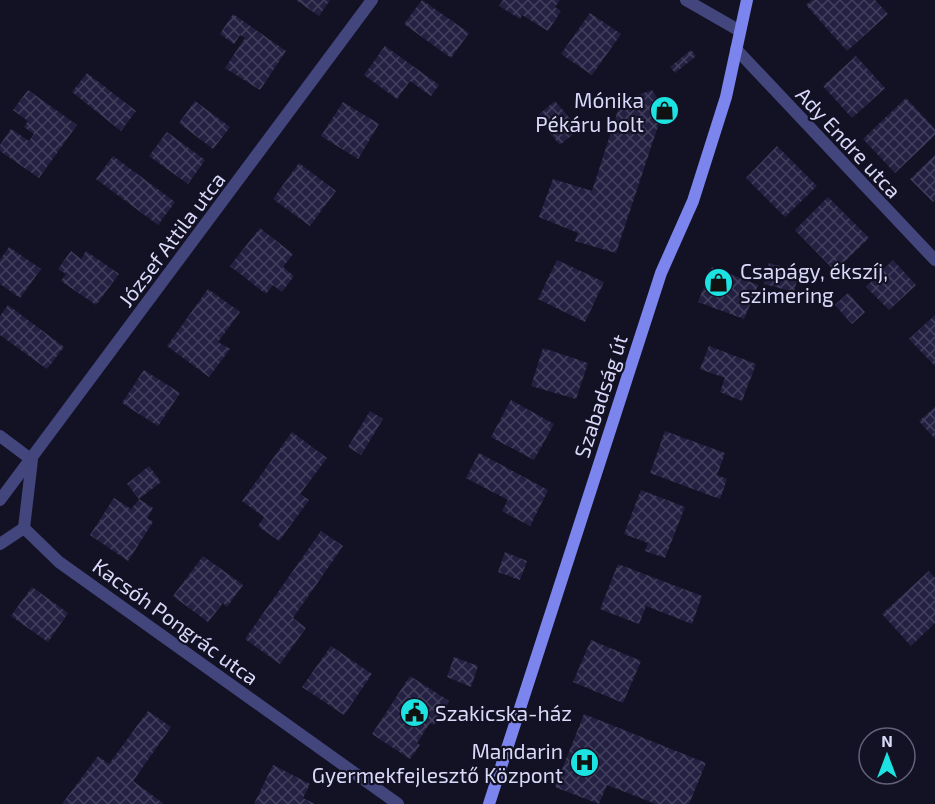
<svg xmlns="http://www.w3.org/2000/svg" width="935" height="804" font-family="'Exo 2',sans-serif">
<style>
.building{fill:url(#building-cross-hatch)}
.lines{fill:none;stroke-linecap:round;stroke-linejoin:round}
.street{stroke:#43467d;stroke-width:12}
.secondary{stroke:#7c84ee;stroke-width:12}
.labels{text-anchor:middle;dominant-baseline:central;stroke-width:4.5;stroke-linejoin:round;paint-order:stroke}
.poi-label{font-size:21px;fill:#dad9fa;stroke:#131224;text-anchor:end}
.street-label{font-size:21px;fill:#dad9fa;stroke:#131224}
</style>
<defs>
<pattern id="building-cross-hatch" width="8" height="8" patternUnits="userSpaceOnUse" patternTransform="scale(1.5)"><rect width="8" height="8" fill="#242042"/><path d="M0 0l8 8M0 8l8-8" fill="none" stroke="#43405e"/></pattern>
</defs>
<rect width="100%" height="100%" fill="#131224"/>
<g class="building">
<polygon points="296,0 330,0 319,16"/>
<polygon points="422,0 469,33 451,58 404,24"/>
<polygon points="503,0 560,0 555,7 561,11 548,31 522,15 520,19 499,6"/>
<polygon points="812,0 875,0 888,14 847,51 806,5"/>
<polygon points="590,13 621,34 592,75 561,54"/>
<polygon points="233,14 286,51 260,90 225,68 245,38 240,35 234,44 220,34"/>
<polygon points="385,46 439,85 431,96 410,81 397,99 364,75"/>
<polygon points="691,50 696,56 675,73 670,67"/>
<polygon points="856,56 885,88 852,118 823,86"/>
<polygon points="87,73 136,111 121,131 72,92"/>
<polygon points="28,90 77,125 39,178 0,151 0,145 11,129 29,141 34,134 24,127 28,121 13,110"/>
<polygon points="652,90 664,108 616,253 575,241 578,233 539,217 553,179 592,191 621,101"/>
<polygon points="906,98 935,129 935,135 895,173 863,139"/>
<polygon points="195,101 230,127 213,149 179,123"/>
<polygon points="555,101 579,129 560,145 536,117"/>
<polygon points="343,102 379,124 358,159 321,136"/>
<polygon points="167,132 205,160 188,184 149,156"/>
<polygon points="777,146 817,186 785,217 746,178"/>
<polygon points="935,155 935,200 933,202 910,179"/>
<polygon points="113,156 175,202 158,225 96,179"/>
<polygon points="299,163 336,191 310,226 273,199"/>
<polygon points="828,197 869,238 835,271 795,230"/>
<polygon points="260,228 293,254 283,267 294,276 282,292 273,285 266,294 230,266"/>
<polygon points="9,247 41,269 20,298 0,284 0,260"/>
<polygon points="71,251 81,259 86,251 119,274 96,305 61,281 66,274 58,269"/>
<polygon points="557,260 604,282 585,322 538,299"/>
<polygon points="893,260 916,285 889,310 866,287"/>
<polygon points="769,263 799,271 794,292 764,284"/>
<polygon points="712,267 758,285 744,319 698,302"/>
<polygon points="208,289 240,312 218,342 230,349 209,377 167,346"/>
<polygon points="848,293 865,312 852,324 835,305"/>
<polygon points="8,305 64,347 47,369 0,335 0,316"/>
<polygon points="935,315 935,366 909,339"/>
<polygon points="709,346 756,364 742,401 720,392 725,378 700,369"/>
<polygon points="543,348 588,363 576,399 531,386"/>
<polygon points="144,370 180,393 158,426 122,403"/>
<polygon points="511,400 554,424 534,460 491,437"/>
<polygon points="935,407 935,439 919,421"/>
<polygon points="370,411 383,419 361,455 348,447"/>
<polygon points="665,431 725,453 717,475 727,479 720,499 650,473"/>
<polygon points="292,432 327,458 300,494 309,500 279,541 258,526 264,517 242,501"/>
<polygon points="479,453 548,490 530,526 502,511 508,500 466,478"/>
<polygon points="149,466 161,482 139,499 127,484"/>
<polygon points="641,490 685,507 665,558 645,551 648,543 624,534"/>
<polygon points="114,498 131,509 139,499 153,508 147,518 153,522 128,561 90,535"/>
<polygon points="321,531 343,546 293,618 306,628 280,664 245,639"/>
<polygon points="505,552 527,561 520,580 498,572"/>
<polygon points="203,556 243,585 227,607 223,603 208,622 173,596"/>
<polygon points="618,564 702,596 692,624 646,606 639,624 600,609"/>
<polygon points="929,571 935,578 935,623 911,646 882,614"/>
<polygon points="32,587 68,613 48,642 11,616"/>
<polygon points="591,640 641,661 623,703 573,682"/>
<polygon points="331,646 372,674 344,715 302,687"/>
<polygon points="454,657 478,666 471,687 447,677"/>
<polygon points="410,676 449,701 434,725 430,723 417,743 420,745 410,759 372,734"/>
<polygon points="148,711 171,727 133,781 164,804 62,804 98,756 109,764"/>
<polygon points="584,714 706,763 689,804 656,804 607,785 599,804 555,787"/>
<polygon points="273,765 310,784 303,798 315,804 254,804"/>
</g>
<g class="lines">
<g class="street">
<polyline points="686,0 740,31"/>
<polyline points="736,49 935,260"/>
<polyline points="0,436 32,460 24,528"/>
<polyline points="0,500 372,0"/>
<polyline points="24,528 59,562 398,804"/>
<polyline points="0,544 24,528"/>
</g>
<polyline class="secondary" points="489,804 661,273 693,201 726,97 747,0"/>
</g>
<defs>
<symbol id="shop-disc" viewBox="-11 -11 22 22"><circle r="9.5" fill="#1de2e2" stroke="#131224"/><path d="M-5-2.5h2.3a2.7 3.5 0 0 1 5.4 0H5L5.5 6h-11ZM-1.5-2.5h3a1.5 2.3 0 0 0-3 0Z" fill="#111"/></symbol>
<symbol id="civic-disc" viewBox="-11 -11 22 22"><circle r="9.5" fill="#1de2e2" stroke="#131224"/><path d="M-.6-6.5H3V-4.5H.6V-3L4-1V1h2V6H-6V1h2V-1L-.6-3ZM-1.2 2.5V6h2.4V2.5Z" fill="#111"/></symbol>
<symbol id="hospital-disc" viewBox="-11 -11 22 22"><circle r="9.5" fill="#1de2e2" stroke="#131224"/><path d="M-5-5h3v3.5h4V-5h3V5h-3V1.5h-4V5h-3Z" fill="#111"/></symbol>
</defs>
<g fill-rule="evenodd">
<use href="#shop-disc" x="648" y="94" width="33" height="33"/>
<use href="#shop-disc" x="702" y="266" width="33" height="33"/>
<use href="#civic-disc" x="398" y="696" width="33" height="33"/>
<use href="#hospital-disc" x="568" y="746" width="33" height="33"/>
</g>
<g class="labels">
<g class="poi-label">
<text x="644" y="99">Mónika<tspan x="644" dy="24">Pékáru bolt</tspan></text>
<text x="740" y="270" text-anchor="start">Csapágy, ékszíj,<tspan x="740" dy="24">szimering</tspan></text>
<text x="435" y="712" text-anchor="start">Szakicska-ház</text>
<text x="563" y="750">Mandarin<tspan x="563" dy="24">Gyermekfejlesztő Központ</tspan></text>
</g>
<g class="street-label">
<text transform="translate(849 142) rotate(47)">Ady Endre utca</text>
<text transform="translate(171 239) rotate(-53)">József Attila utca</text>
<text transform="translate(600 396) rotate(-72)">Szabadság út</text>
<text transform="translate(176 621) rotate(36)">Kacsóh Pongrác utca</text>
</g>
</g>
<g transform="translate(887 756)"><circle r="28" fill="#131224" stroke="#63627a" stroke-width="1.5"/>
<path d="M0-4.5L10 22L0 15L-10 22Z" fill="#1de2e2"/>
<text y="-9" font-size="16" font-weight="bold" text-anchor="middle" fill="#dad9fa">N</text>
</g>
</svg>
